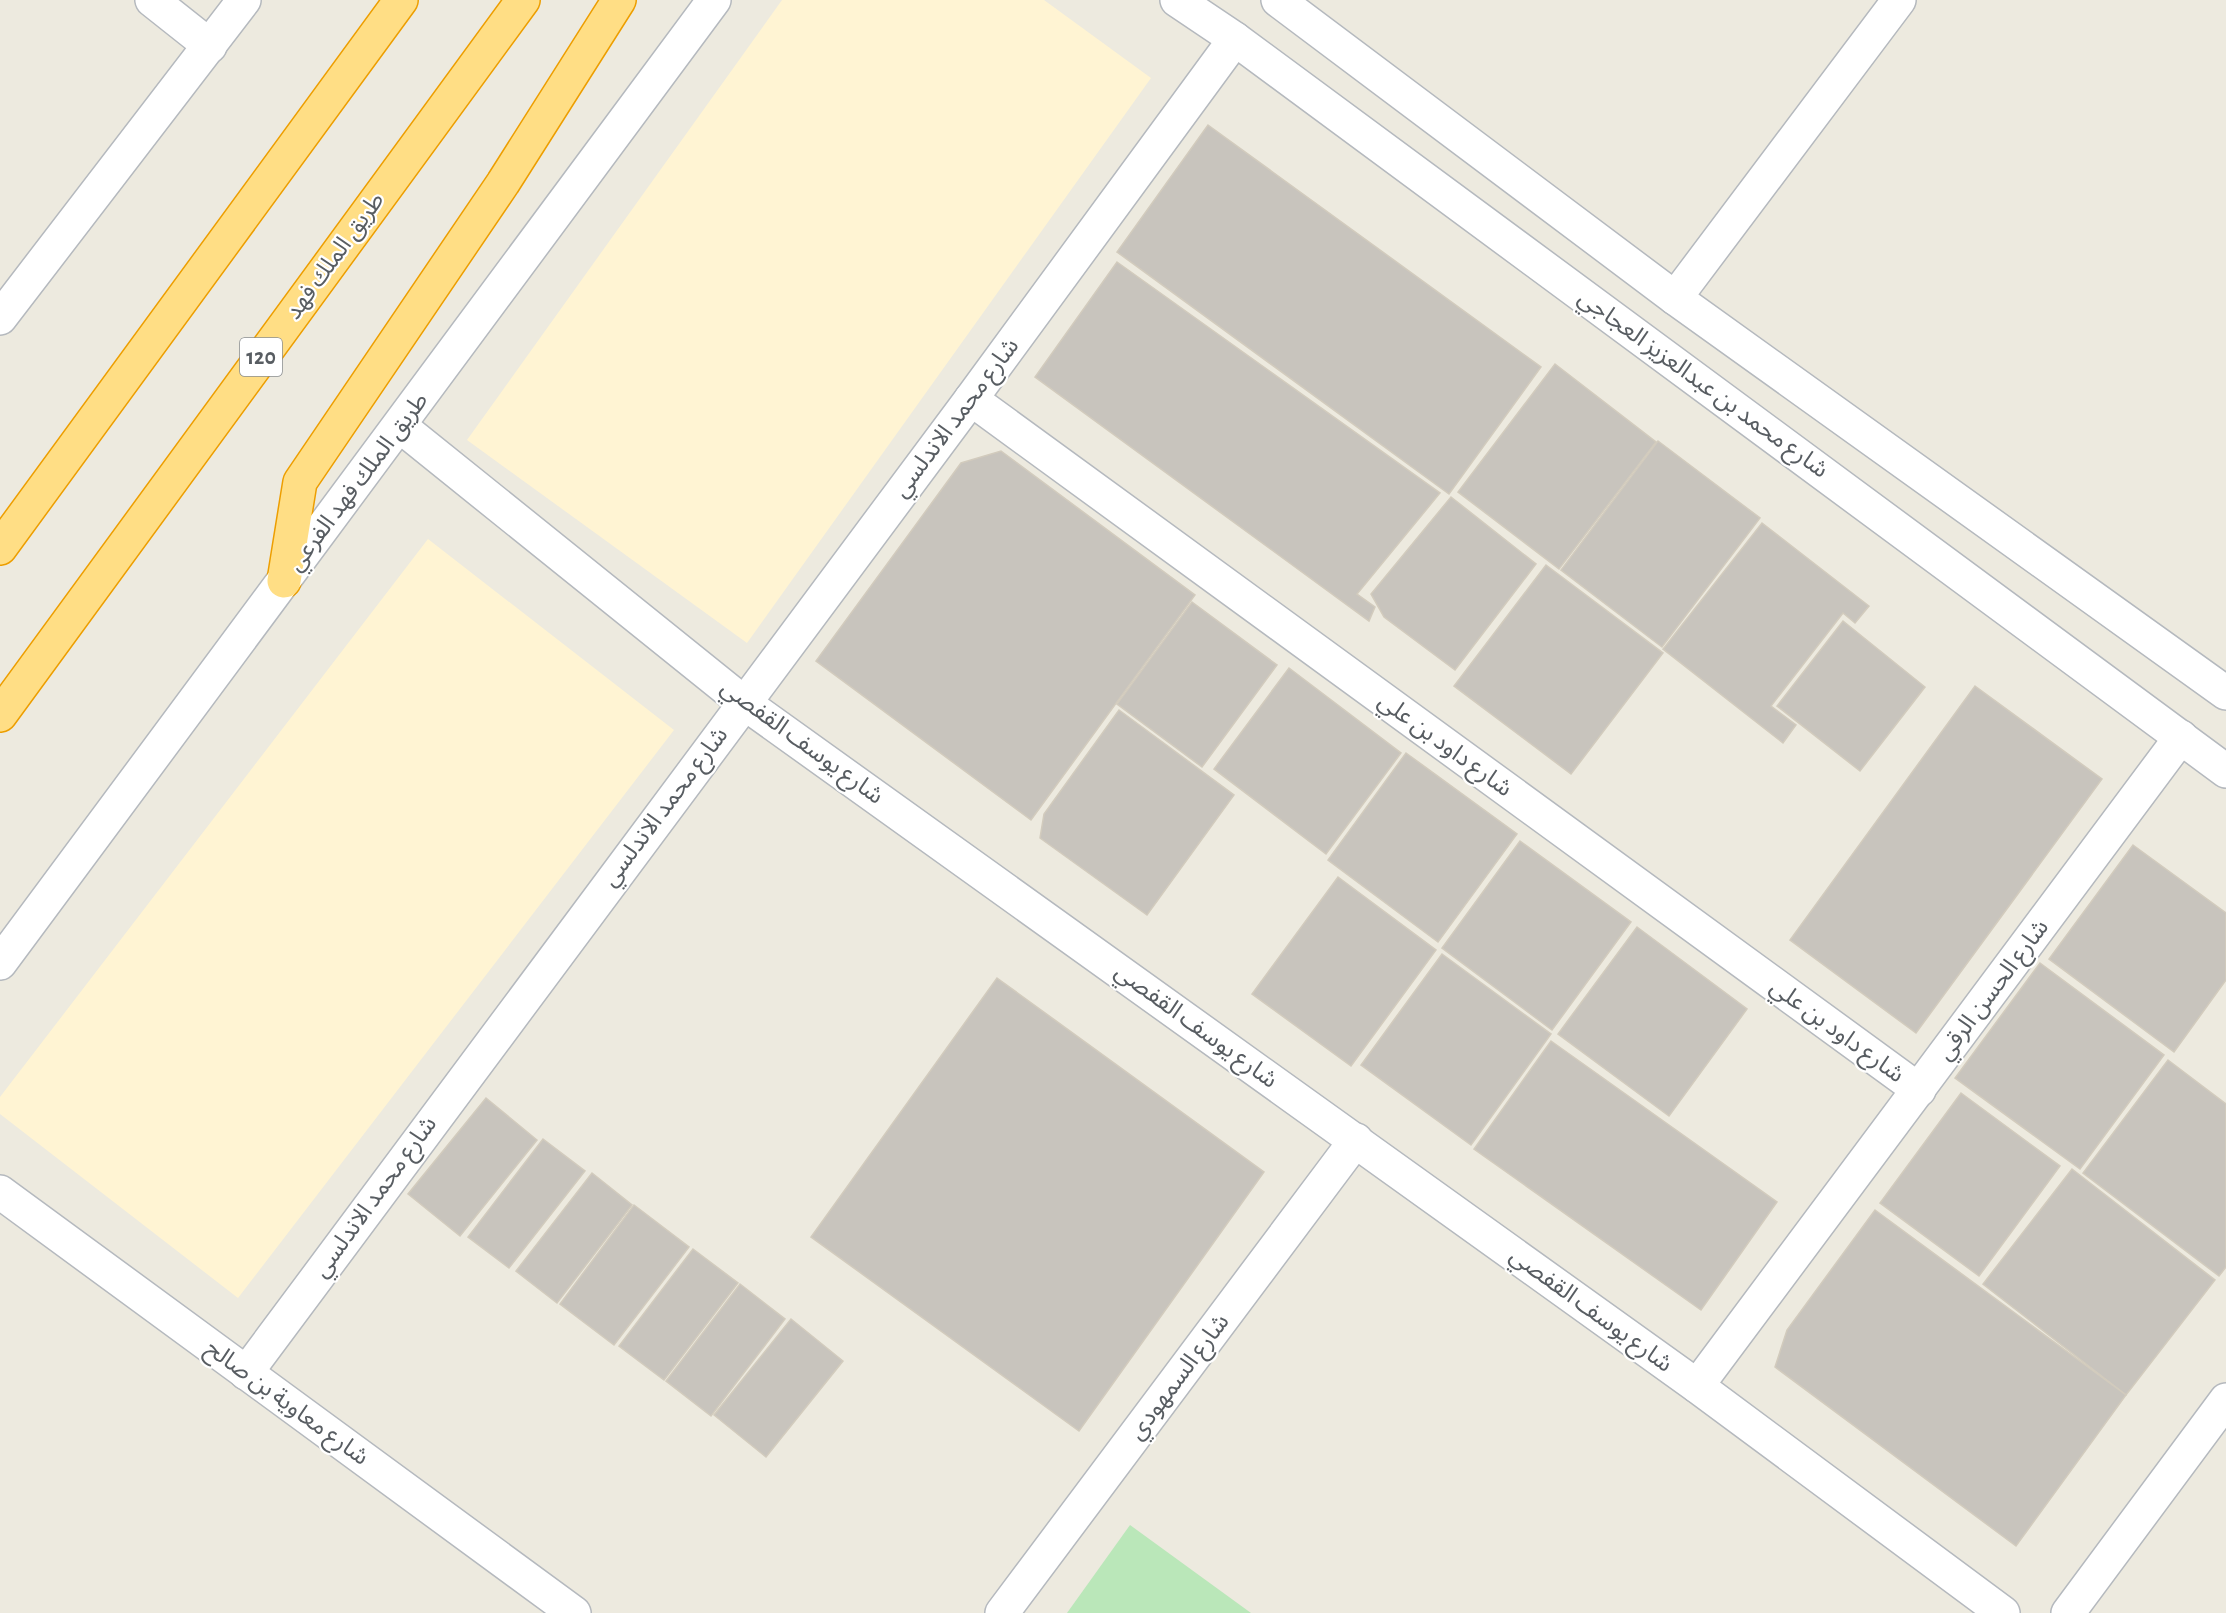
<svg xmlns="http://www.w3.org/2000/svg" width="2226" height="1613" font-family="'Alegreya Sans','Noto Sans Arabic',sans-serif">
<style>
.commercial{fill:#fff4d3}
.green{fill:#bae7b9}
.building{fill:#c8c4bd;stroke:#d2cbbd;stroke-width:1.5}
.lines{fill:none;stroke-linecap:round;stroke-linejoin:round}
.minor-casing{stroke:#b5b9be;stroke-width:36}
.highway-casing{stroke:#ed9e00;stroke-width:36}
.minor{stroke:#fff;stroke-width:33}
.highway{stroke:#ffde85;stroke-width:33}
.labels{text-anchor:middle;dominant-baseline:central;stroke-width:4.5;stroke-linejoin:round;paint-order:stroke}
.shield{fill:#fff;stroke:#8a8e91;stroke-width:1.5}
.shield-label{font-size:22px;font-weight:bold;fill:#585d62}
.street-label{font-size:24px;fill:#585d62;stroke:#fff}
</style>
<rect width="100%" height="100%" fill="#edeadf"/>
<g class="commercial">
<polygon points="782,0 1044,0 1151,78 747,643 467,440"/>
<polygon points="428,539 674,730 238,1298 0,1114 0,1097"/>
</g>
<polygon class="green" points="1130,1525 1251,1613 1067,1613"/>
<g class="building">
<polygon points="1208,125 1541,367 1449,494 1117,252"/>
<polygon points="1117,262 1440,493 1357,594 1375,607 1369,621 1035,377"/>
<polygon points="1555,364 1656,442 1559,569 1458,492"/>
<polygon points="1658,441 1760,518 1662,647 1561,570"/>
<polygon points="1001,451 1195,595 1031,820 816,661 961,463"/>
<polygon points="1451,497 1536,564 1455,670 1384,617 1371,594"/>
<polygon points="1762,523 1869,606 1855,623 1843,613 1771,706 1796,725 1783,743 1663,649"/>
<polygon points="1546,565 1663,653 1571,774 1454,686"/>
<polygon points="1192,602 1277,665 1202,767 1117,704"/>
<polygon points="1843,621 1925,687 1860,771 1777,706"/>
<polygon points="1289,668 1401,753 1326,854 1214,769"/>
<polygon points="1975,686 2102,779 1916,1033 1790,940"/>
<polygon points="1119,710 1234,795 1147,915 1040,838 1044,814"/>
<polygon points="1406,753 1517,834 1438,942 1328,860"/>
<polygon points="1520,841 1631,922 1552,1030 1442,948"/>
<polygon points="2133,845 2226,913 2226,980 2174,1052 2049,959"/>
<polygon points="1338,877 1436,950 1351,1066 1252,994"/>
<polygon points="1637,927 1747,1009 1669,1116 1558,1034"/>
<polygon points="1442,954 1551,1034 1471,1145 1361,1065"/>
<polygon points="2040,963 2164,1055 2080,1169 1955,1078"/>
<polygon points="997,978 1264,1172 1079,1431 811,1237"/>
<polygon points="1551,1041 1777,1202 1701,1310 1474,1149"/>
<polygon points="2168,1060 2226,1104 2226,1267 2219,1276 2083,1173"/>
<polygon points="1961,1093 2060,1166 1979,1276 1880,1203"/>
<polygon points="486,1098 537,1140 460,1236 408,1194"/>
<polygon points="543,1139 585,1171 509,1268 468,1237"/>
<polygon points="2072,1169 2215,1280 2126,1395 1983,1284"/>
<polygon points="592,1173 632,1205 557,1303 516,1271"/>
<polygon points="634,1205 689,1247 614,1345 560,1304"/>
<polygon points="1875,1210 2126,1395 2016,1546 1775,1367 1787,1330"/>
<polygon points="693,1249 738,1283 664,1380 619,1346"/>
<polygon points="740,1284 785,1319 711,1416 666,1381"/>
<polygon points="791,1319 843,1361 766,1457 714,1415"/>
</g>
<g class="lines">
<defs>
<g id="minor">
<polyline points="152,0 210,46"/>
<polyline points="1177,0 1235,39 2226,771"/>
<polyline points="1278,0 1675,298 2226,693"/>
<polyline points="1675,298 1899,0"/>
<polyline points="0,318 244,0"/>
<polyline points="971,399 1919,1090"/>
<polyline points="400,426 743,702 1697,1386 2003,1613"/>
<polyline points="0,963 714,0"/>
<polyline points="0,1192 574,1613"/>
<polyline points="246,1373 971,399 1235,39"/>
<polyline points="1697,1386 2181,737"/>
<polyline points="1002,1613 1356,1140"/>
<polyline points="2068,1613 2226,1400"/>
</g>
<g id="highway">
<polyline points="0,548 401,0"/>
<polyline points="284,581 300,482 503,183 619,0"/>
<polyline points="0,715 523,0"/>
</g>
</defs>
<use href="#minor" class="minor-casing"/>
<use href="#highway" class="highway-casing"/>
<use href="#minor" class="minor"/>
<use href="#highway" class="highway"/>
</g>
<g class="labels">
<rect class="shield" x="240" y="338" width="42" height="38" rx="4.5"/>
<g class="shield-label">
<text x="261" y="357">120</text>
</g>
<g class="street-label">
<text transform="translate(335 256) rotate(-54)">طريق الملك فهد</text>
<text transform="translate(1703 384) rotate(36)">شارع محمد بن عبدالعزيز العجاجي</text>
<text transform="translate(956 418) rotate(-53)">شارع محمد الاندلسي</text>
<text transform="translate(358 482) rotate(-53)">طريق الملك فهد الفرعي</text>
<text transform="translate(802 742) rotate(36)">شارع يوسف القفصي</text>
<text transform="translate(1445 745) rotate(36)">شارع داود بن علي</text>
<text transform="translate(665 807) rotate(-53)">شارع محمد الاندلسي</text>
<text transform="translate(1993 990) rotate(-53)">شارع الحسن الرقي</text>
<text transform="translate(1196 1026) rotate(36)">شارع يوسف القفصي</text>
<text transform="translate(1837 1031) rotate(36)">شارع داود بن علي</text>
<text transform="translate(375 1197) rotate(-54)">شارع محمد الاندلسي</text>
<text transform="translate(1591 1310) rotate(36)">شارع يوسف القفصي</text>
<text transform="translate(1179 1377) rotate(-53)">شارع السمهودي</text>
<text transform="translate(287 1403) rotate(36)">شارع معاوية بن صالح</text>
</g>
</g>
</svg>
